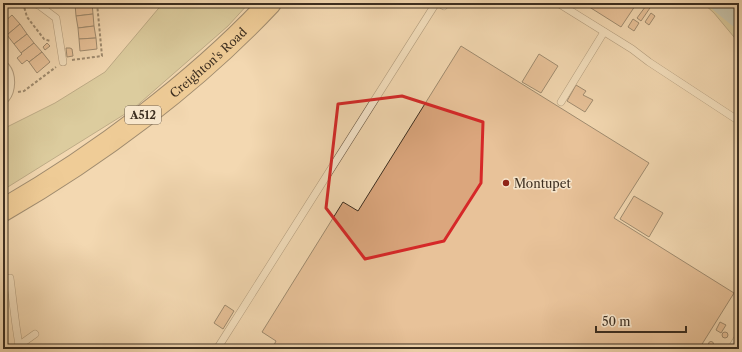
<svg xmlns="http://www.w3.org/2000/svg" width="742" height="352" font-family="'Libre Caslon Text',serif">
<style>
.green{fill:#c2bc87;stroke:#7f7554}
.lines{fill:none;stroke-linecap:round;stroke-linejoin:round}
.river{stroke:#9db8b3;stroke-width:22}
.building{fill:#dba67d;stroke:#3c2e20}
.lane-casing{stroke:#6a5844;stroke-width:8}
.street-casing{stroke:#6a5844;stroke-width:16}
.highway-casing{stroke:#3c2e20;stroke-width:24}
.path{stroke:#3c2e20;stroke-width:2;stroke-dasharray:3 2;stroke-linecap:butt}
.lane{stroke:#f7e6cc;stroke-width:7}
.street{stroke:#f7e6cc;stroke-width:14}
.highway{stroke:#eabc78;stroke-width:22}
.marked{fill:none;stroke:#d62828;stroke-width:3;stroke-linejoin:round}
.poi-dot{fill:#8f2418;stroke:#f7e6cc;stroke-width:1.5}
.labels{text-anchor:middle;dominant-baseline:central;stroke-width:3;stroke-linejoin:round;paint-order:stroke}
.shield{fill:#f7e6cc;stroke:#746554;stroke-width:1}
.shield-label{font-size:11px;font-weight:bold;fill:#3c2e20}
.street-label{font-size:12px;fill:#3c2e20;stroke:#f7e6cc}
.poi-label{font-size:12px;fill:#3c2e20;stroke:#f7e6cc;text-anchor:start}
</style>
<rect width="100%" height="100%" fill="#f3d8b1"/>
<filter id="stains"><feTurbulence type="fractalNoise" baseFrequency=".005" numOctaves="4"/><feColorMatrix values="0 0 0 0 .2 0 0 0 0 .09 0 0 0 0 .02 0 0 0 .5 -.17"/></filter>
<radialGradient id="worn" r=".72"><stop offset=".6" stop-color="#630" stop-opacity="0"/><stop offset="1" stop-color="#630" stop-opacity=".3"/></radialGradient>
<g class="green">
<polygon points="163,3 249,3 228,26 133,109 3,190 3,129 55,103 105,72"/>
<polygon points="703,3 739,3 739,43 714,13"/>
</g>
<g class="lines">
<polyline class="river" points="722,3 739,17"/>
</g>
<g class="building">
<polygon points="92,3 93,14 76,16 75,4"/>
<polygon points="583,3 637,3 621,27"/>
<polygon points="648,3 652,5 641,21 637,18"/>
<polygon points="651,13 655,16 649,25 645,22"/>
<polygon points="93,14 94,26 78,28 76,16"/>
<polygon points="12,15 20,24 7,35 3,30 3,23"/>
<polygon points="633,19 639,23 634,31 628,27"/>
<polygon points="20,24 27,34 14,44 7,35"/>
<polygon points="94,26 96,38 79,39 78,28"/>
<polygon points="27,34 34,43 21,53 14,44"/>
<polygon points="96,38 97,49 80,51 79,39"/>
<polygon points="34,43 42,52 29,62 27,60 22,64 17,58 22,54 21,53"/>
<polygon points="47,43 50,46 45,50 43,47"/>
<polygon points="461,46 649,163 614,218 734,293 699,349 272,349 276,341 262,332 343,202 358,211"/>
<polygon points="66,48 70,48 72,49 73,56 67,57"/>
<polygon points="42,52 50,62 37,73 29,62"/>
<polygon points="539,54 558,66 541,93 522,82"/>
<polygon points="576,85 586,91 583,95 593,100 585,112 567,101"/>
<polygon points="634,196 663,213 649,237 620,219"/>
<polygon points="225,305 234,311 223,329 214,323"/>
<polygon points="720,322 726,325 721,333 716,330"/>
<circle cx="725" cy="335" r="3"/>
<circle cx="711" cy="344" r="2.5"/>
</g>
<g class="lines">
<defs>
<g id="lane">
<polyline points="34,3 40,6 56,18 63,62"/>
<polyline points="439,3 444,6 445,3"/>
<polyline points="558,3 632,49 649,62 739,121"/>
<polyline points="561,102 604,32"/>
<path d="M10,278C13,300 15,323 19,345"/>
<polyline points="14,349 35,334"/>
<polyline points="217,349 436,3"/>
<polyline points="731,349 739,336"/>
</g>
<path id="street" d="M3,69C9,76 8,90 3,96"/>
<g id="highway">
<path id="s1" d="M3,210C97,156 195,83 270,3"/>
</g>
</defs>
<use href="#lane" class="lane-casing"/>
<use href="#street" class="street-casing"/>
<use href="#highway" class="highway-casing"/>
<g class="path">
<polyline points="23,3 27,17 44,39 50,41"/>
<polyline points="72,60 102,56 97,3"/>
<polyline points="18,92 24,91 56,67"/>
</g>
<use href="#lane" class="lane"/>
<use href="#street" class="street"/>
<use href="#highway" class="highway"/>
</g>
<path d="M0 0H742V352H0ZM402,96L483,122L481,183L444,241L365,259L326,208L338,104Z" fill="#f3d8b1" fill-opacity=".55" fill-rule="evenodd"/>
<path class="marked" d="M402,96L483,122L481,183L444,241L365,259L326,208L338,104Z"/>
<circle class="poi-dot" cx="506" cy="183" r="4"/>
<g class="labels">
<rect class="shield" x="125" y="106" width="36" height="18" rx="3"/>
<g class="shield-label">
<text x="143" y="115">A512</text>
</g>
<g class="street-label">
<text stroke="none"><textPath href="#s1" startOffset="253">Creighton's Road</textPath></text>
</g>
<g class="poi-label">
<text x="514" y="183">Montupet</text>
</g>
</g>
<rect width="742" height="352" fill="none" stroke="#f3d8b1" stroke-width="16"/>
<rect x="4" y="4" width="734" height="344" fill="none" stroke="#3c2e20" stroke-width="2"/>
<rect x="8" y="8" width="726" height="336" fill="none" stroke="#3c2e20"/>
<path d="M596 326v6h90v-6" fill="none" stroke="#3c2e20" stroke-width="2"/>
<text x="602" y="326" font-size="12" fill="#3c2e20" stroke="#f7e6cc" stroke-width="3" paint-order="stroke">50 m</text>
<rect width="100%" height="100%" filter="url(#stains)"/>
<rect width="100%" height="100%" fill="url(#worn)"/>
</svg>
